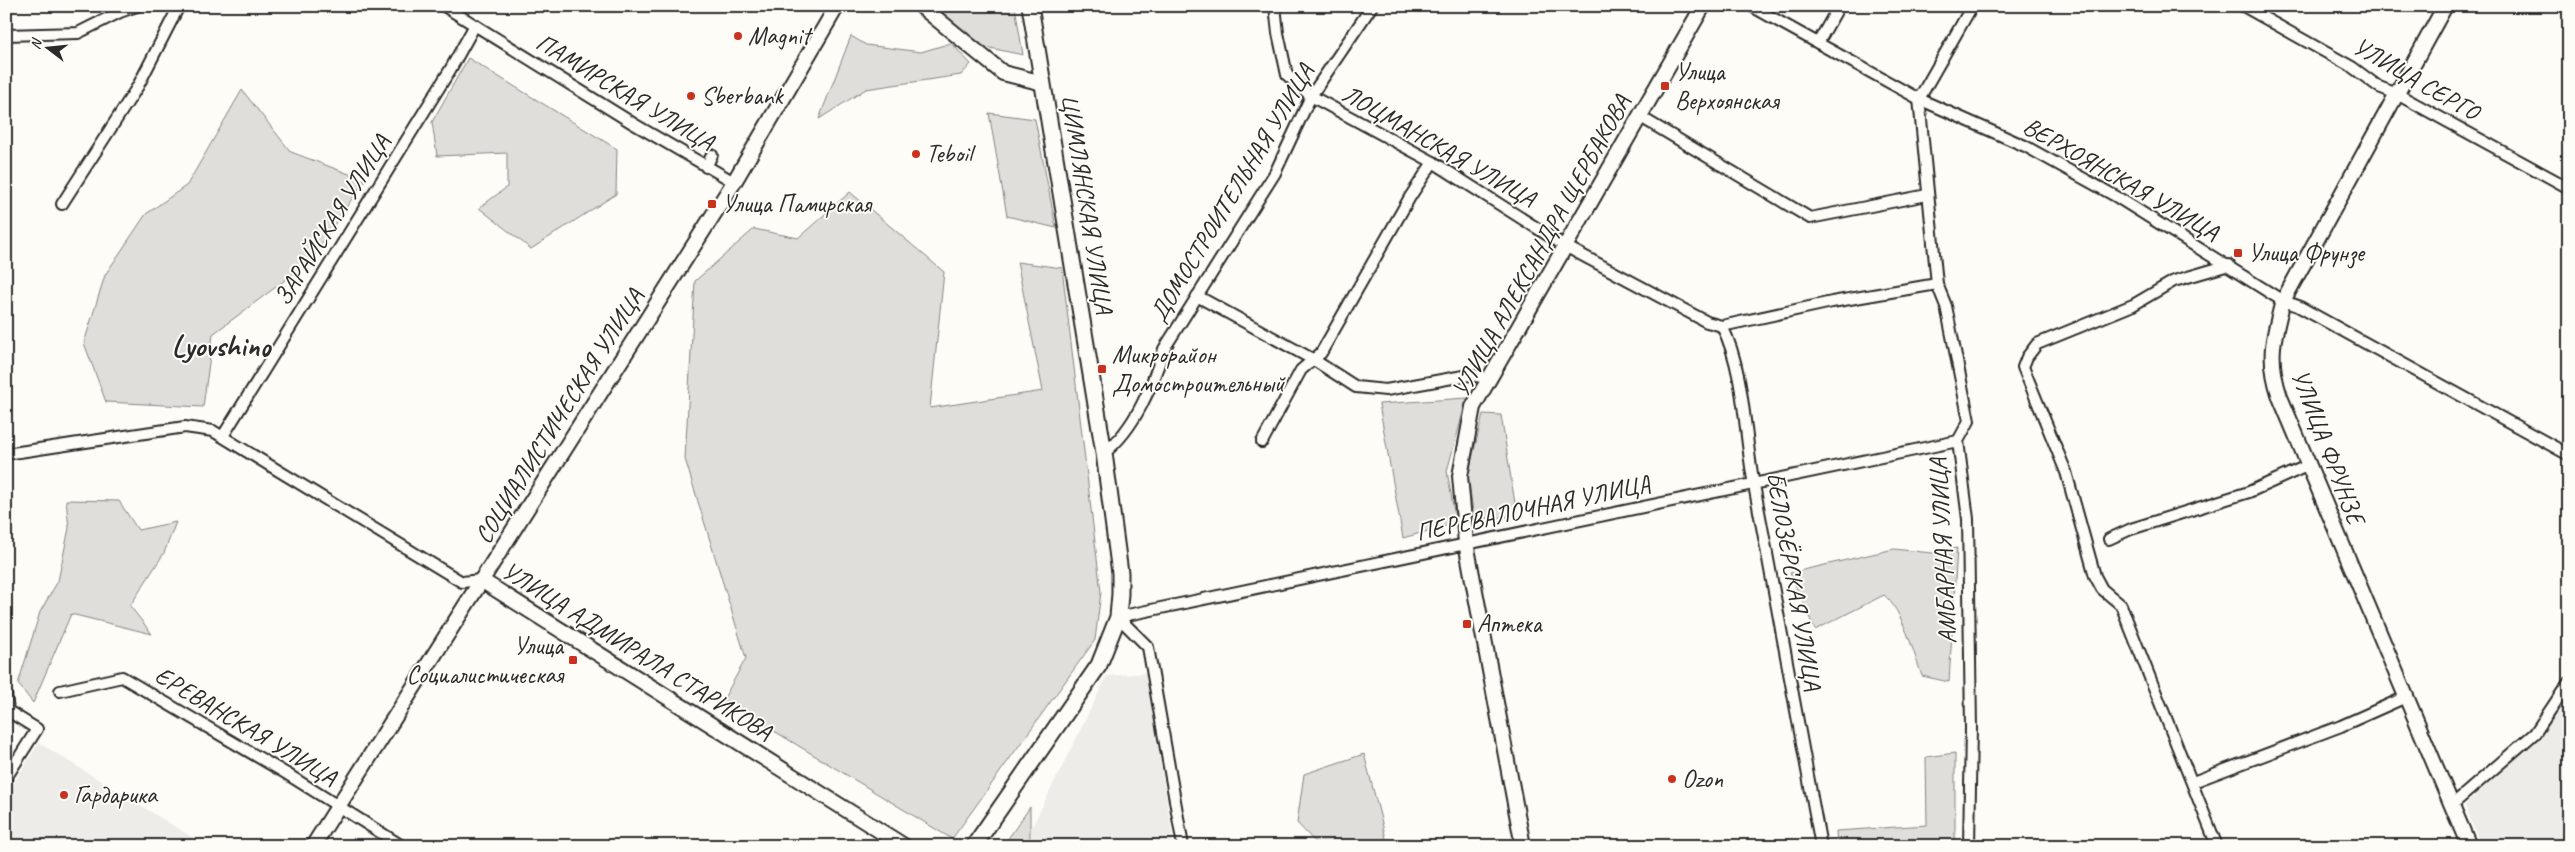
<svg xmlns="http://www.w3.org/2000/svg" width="2575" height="852" font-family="Caveat,sans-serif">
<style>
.built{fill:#edece8}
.green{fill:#dfdeda;stroke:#858482}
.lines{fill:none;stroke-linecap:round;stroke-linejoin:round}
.street-casing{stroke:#2b2b2b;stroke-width:14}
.secondary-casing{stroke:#2b2b2b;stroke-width:18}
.primary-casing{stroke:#2b2b2b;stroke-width:19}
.street{stroke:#fdfcf7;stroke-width:10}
.secondary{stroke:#fdfcf7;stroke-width:14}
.primary{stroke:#fdfcf7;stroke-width:15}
.poi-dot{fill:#c8321e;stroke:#fdfcf7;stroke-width:2}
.labels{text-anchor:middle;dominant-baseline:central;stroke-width:4;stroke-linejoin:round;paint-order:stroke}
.poi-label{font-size:25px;fill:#2b2b2b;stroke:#fdfcf7;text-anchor:start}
.street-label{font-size:25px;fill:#2b2b2b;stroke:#fdfcf7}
.district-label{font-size:30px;font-weight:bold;fill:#2b2b2b;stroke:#fdfcf7}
</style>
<rect width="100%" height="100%" fill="#fdfcf7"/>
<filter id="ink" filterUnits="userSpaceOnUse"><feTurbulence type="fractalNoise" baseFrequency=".02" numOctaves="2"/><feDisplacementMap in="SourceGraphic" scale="10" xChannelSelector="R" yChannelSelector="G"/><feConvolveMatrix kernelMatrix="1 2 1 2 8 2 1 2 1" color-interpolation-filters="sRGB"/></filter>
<g filter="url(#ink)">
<g class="built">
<polygon points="1146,673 1174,846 1032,846 1031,829 1107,676"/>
<polygon points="2569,689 2569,846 2481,846 2465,805 2543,731"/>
<polygon points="39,743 195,839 191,846 6,846 6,795"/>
</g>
<g class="green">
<polygon points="933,6 1015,6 1023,55 981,46"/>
<polygon points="851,36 866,45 921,52 951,43 971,64 961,75 866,89 819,119"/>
<polygon points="468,58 617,149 616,194 531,249 479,208 507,187 507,153 437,156 432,122"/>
<polygon points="242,90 291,152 365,180 308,263 213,334 203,407 106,402 84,343 105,275 146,214 187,185"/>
<polygon points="989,113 1035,119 1056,228 1007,216"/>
<polygon points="850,192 944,272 930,408 1043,391 1017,262 1062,268 1101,592 1095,640 952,839 723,700 746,658 685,459 695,281 754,229 798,238"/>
<polygon points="1467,398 1447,471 1456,523 1403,538 1379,404"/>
<polygon points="1483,414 1501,415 1517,516 1474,519 1468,475"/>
<polygon points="66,500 119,501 138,530 176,522 164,553 130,606 152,634 71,614 33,703 18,684 40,612 58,581 69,528"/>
<path d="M1957,548L1949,682L1922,676C1914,654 1902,609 1884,595L1815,630L1790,573L1894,549L1932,553Z"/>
<polygon points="1955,753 1955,846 1837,846 1836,831 1927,825 1926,757"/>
<polygon points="1364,754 1388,846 1319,846 1297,823 1304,774"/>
<polygon points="1030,807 1030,846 1003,846"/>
</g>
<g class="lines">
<defs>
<g id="street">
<polyline points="444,6 634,124 734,182"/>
<polyline points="1275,6 1278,33 1287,75 1311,96 1433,162 1565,246 1707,322 1722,326 1832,302 1937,284"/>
<polyline points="1751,6 1919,99 2025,146 2117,197 2283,301 2298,306 2569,455"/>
<polyline points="2243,6 2352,67 2379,87 2397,94 2569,188"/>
<polyline points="6,35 78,33 120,12 137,6"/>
<polyline points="1818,43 1839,6"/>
<polyline points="1639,116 1810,218 1927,195"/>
<polyline points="706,167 712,155"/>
<polyline points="62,204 138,86 179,6"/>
<polyline points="1197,296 1314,360 1356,387 1386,390 1469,375 1489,378"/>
<path d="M1722,326C1745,372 1744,434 1754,485C1777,605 1799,725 1821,846"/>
<polyline points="223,436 450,70 475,25"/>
<polyline points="1262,442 1301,370 1321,353 1410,197 1433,162"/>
<path d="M1104,453C1135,429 1152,386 1164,349L1275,173L1311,96L1372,6"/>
<polyline points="6,454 185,427 213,431 462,582 481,580"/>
<polyline points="2109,539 2131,529 2249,492 2309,465"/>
<polyline points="1118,617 1958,441"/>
<polyline points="1118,617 1148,647 1183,846"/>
<polyline points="60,691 122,677 287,774 402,846"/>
<polyline points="6,694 8,711 37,729 6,778"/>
<polyline points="2193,782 2341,726 2406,697"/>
<polyline points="2452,805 2535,733 2569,682"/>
<polyline points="1969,846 1971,728 1968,519 1958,441 1969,421 1946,306 1937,284 1919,99 1972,6"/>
<polyline points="2217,846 2121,605 2102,589 2095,576 2066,472 2023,367 2027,357 2037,344 2133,305 2174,281 2229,265"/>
</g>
<g id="secondary">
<polyline points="921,6 1003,73 1043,83"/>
<path d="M2445,6L2283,301C2273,338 2267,359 2280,397L2469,846"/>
<polyline points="481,580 904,846"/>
<polyline points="313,846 734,182 837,6"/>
<polyline points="1523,846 1466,543 1460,476 1473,407 1703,6"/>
</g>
<polyline id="primary" points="974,846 1099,665 1118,617 1120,594 1120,573 1104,453 1030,6"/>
</defs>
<use href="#street" class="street-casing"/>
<use href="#secondary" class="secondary-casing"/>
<use href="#primary" class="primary-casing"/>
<use href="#street" class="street"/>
<use href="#secondary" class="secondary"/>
<use href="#primary" class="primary"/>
</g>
</g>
<g class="poi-dot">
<circle cx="738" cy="36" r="5"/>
<rect x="1660" y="81" width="10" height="10" rx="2.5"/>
<circle cx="691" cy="96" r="5"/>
<circle cx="916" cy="154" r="5"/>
<rect x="707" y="199" width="10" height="10" rx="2.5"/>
<rect x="2233" y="248" width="10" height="10" rx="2.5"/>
<rect x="1097" y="364" width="10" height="10" rx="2.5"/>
<rect x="1462" y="619" width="10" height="10" rx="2.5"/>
<rect x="568" y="655" width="10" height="10" rx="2.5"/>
<circle cx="1672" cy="779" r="5"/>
<circle cx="64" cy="795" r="5"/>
</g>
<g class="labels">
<g class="poi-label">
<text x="748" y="36">Magnit</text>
<text x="1675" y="72">Улица<tspan x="1675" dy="29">Верхоянская</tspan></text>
<text x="701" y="96">Sberbank</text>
<text x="926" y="154">Teboil</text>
<text x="722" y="204">Улица Памирская</text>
<text x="2248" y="253">Улица Фрунзе</text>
<text x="1112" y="355">Микрорайон<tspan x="1112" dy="29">Домостроительный</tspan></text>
<text x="1477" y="624">Аптека</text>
<text x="563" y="646" text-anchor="end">Улица<tspan x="563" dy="29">Социалистическая</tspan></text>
<text x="1682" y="779">Ozon</text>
<text x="74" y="795">Гардарика</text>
</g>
<g class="street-label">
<text transform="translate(2416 79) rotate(30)">УЛИЦА СЕРГО</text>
<text transform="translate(625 92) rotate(31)">ПАМИРСКАЯ УЛИЦА</text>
<text transform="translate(1439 146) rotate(30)">ЛОЦМАНСКАЯ УЛИЦА</text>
<text transform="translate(2121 179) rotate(30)">ВЕРХОЯНСКАЯ УЛИЦА</text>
<text transform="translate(1232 193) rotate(-59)">ДОМОСТРОИТЕЛЬНАЯ УЛИЦА</text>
<text transform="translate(1087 204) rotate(81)">ЦИМЛЯНСКАЯ УЛИЦА</text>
<text transform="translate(332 220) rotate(-58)">ЗАРАЙСКАЯ УЛИЦА</text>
<text transform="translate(1541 246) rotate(-61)">УЛИЦА АЛЕКСАНДРА ЩЕРБАКОВА</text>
<text transform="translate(559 416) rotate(-58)">СОЦИАЛИСТИЧЕСКАЯ УЛИЦА</text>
<text transform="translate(2328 447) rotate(69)">УЛИЦА ФРУНЗЕ</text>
<text transform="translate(1533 508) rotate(-12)">ПЕРЕВАЛОЧНАЯ УЛИЦА</text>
<text transform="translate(1943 551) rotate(-93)">АМБАРНАЯ УЛИЦА</text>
<text transform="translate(1794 581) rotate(80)">БЕЛОЗЁРСКАЯ УЛИЦА</text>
<text transform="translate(637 651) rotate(32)">УЛИЦА АДМИРАЛА СТАРИКОВА</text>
<text transform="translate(246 726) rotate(31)">ЕРЕВАНСКАЯ УЛИЦА</text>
</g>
<g class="district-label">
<text x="221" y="346">Lyovshino</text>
</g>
</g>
<rect width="2575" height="852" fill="none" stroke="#fdfcf7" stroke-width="25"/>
<rect x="12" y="12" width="2550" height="827" fill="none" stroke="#2b2b2b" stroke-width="2" filter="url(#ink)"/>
<g transform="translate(48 48) rotate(286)" stroke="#fdfcf7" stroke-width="4" paint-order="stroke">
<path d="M0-4L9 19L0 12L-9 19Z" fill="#2b2b2b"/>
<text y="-8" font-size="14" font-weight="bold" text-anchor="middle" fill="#2b2b2b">N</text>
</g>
</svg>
